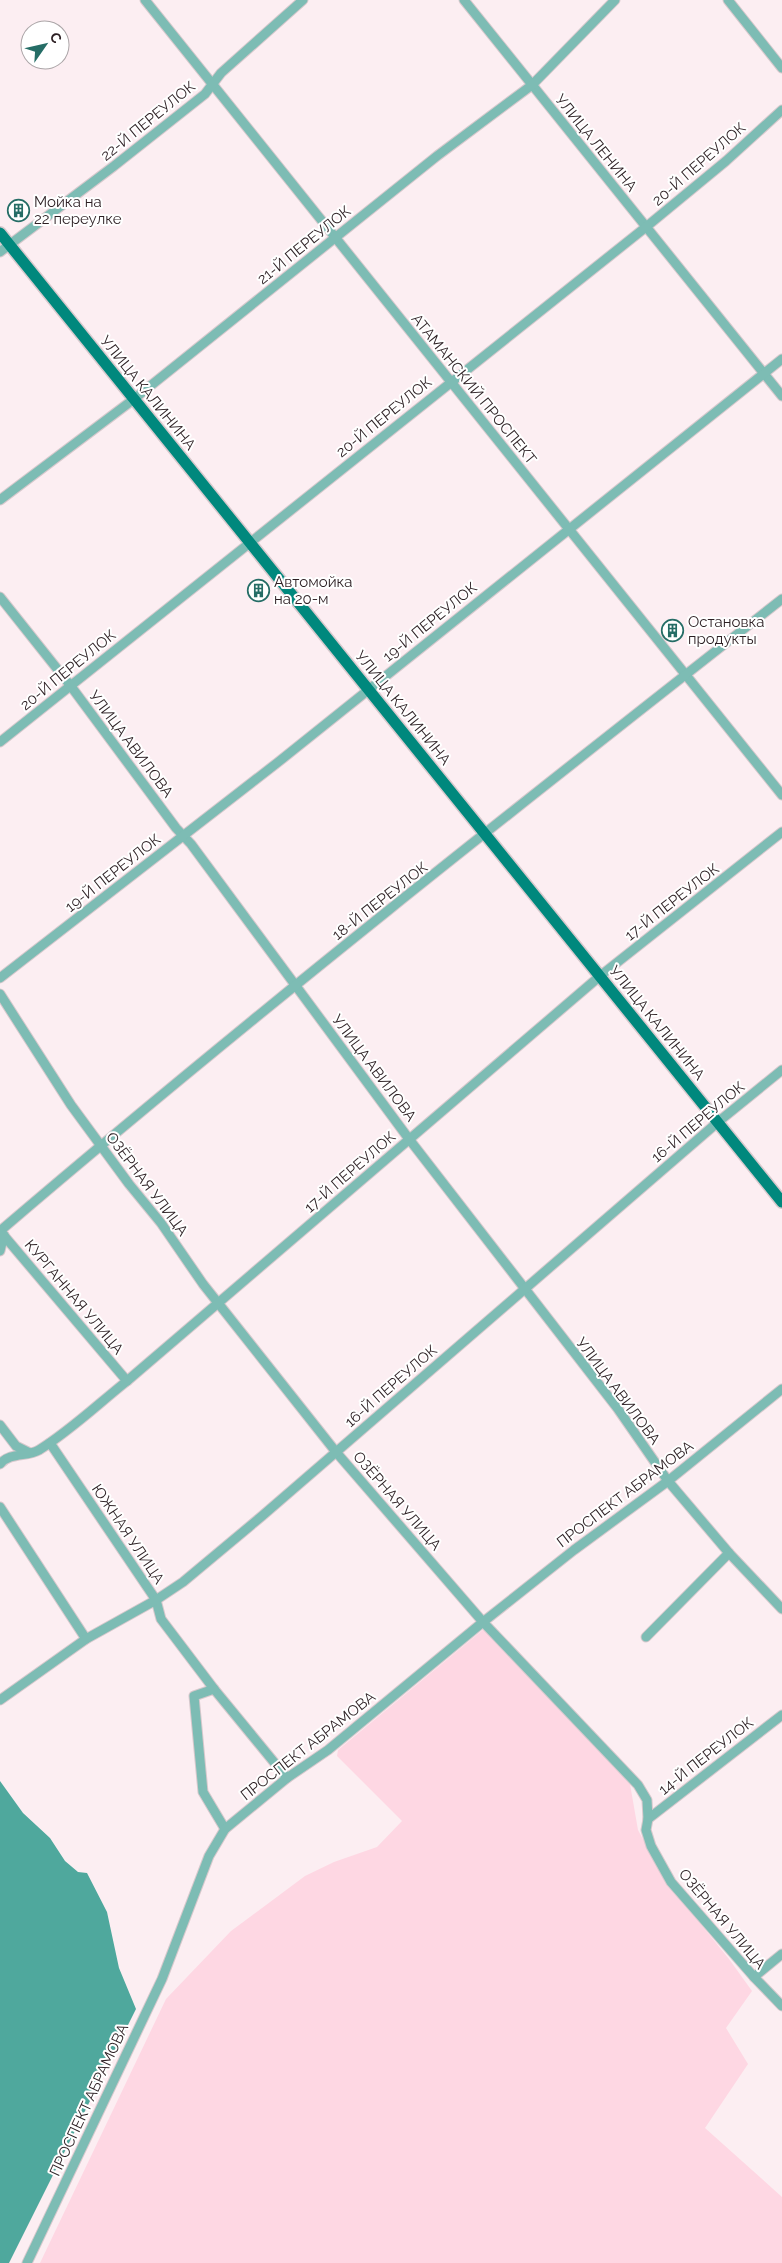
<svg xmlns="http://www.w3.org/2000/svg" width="782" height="2263" font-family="Raleway,sans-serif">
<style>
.green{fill:#fed7e3}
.water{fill:#4fa89d}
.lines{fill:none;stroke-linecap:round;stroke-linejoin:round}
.minor-casing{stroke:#d7c9cd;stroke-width:11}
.major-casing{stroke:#d7c9cd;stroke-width:14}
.minor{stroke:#7dbcb4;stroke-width:9}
.major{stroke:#00887d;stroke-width:11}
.labels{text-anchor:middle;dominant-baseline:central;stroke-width:4;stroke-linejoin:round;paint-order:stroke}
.street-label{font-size:15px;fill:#2c1f23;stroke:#fff}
.poi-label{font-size:15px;fill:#2c1f23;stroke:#fff;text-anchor:start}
</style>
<rect width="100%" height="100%" fill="#fceef2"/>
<polygon class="green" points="485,1628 630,1784 638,1830 665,1880 729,1959 752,1991 726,2028 748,2064 705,2128 782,2197 782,2263 40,2263 166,1999 231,1931 305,1876 334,1862 377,1847 402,1821 337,1756 338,1750"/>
<polygon class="water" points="0,1781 23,1813 50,1838 65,1861 78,1872 87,1873 107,1912 119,1968 136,2009 9,2263 0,2263"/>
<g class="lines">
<defs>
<g id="minor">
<polyline points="145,0 782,795"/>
<polyline points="464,0 782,396"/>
<polyline points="728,0 782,68"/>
<polyline points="0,252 114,166 205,94 221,73 303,0"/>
<polyline points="0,500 134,399 437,156 532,85 615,0"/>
<polyline points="0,597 70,685 176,828 191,844 409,1139 618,1409 668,1481 729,1553 782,1609"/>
<polyline points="0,742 646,227 726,161 782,110"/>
<polyline points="0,978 277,763 782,359"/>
<polyline points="0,994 71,1105 129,1184 161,1223 203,1284 336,1452 483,1622 638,1785 647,1800 648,1819 646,1830 651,1846 671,1882 754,1977 782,2006"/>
<path d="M0,1231C255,1013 518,806 782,599"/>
<polyline points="0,1231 127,1381"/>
<polyline points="0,1251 4,1235"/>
<polyline points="0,1425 16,1446 28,1452"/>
<polyline points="50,1443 156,1600 161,1619 214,1689 287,1778"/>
<path d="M0,1464C10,1452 27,1457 39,1450C70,1431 98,1404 127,1381L600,976L782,832"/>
<polyline points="0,1507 86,1639"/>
<polyline points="646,1637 729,1553"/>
<polyline points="214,1689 194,1696 203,1792 225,1829"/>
<polyline points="0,1700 86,1639 156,1600 183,1582 262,1516 718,1122 782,1070"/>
<polyline points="648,1819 782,1715"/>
<polyline points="754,1977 782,1954"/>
<polyline points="27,2263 162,1979 209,1856 225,1829 287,1778 328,1750 483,1622 574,1550 668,1481 782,1389"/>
</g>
<polyline id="major" points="0,233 782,1202"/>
</defs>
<use href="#minor" class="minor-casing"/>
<use href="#major" class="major-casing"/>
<use href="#minor" class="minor"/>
<use href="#major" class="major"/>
</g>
<defs>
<symbol id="building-ring" viewBox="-11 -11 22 22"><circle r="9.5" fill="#fff" stroke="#256d66" stroke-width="1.5"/><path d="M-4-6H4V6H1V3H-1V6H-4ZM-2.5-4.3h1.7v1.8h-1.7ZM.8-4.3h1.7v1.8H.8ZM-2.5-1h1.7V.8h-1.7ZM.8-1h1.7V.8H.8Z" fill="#256d66"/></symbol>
</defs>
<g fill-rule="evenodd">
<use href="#building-ring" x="6" y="198" width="25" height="25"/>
<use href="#building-ring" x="246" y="578" width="25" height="25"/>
<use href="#building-ring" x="660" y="618" width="25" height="25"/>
</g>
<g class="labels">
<g class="street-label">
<text transform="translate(148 121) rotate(-39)">22-Й ПЕРЕУЛОК</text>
<text transform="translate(596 143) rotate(51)">УЛИЦА ЛЕНИНА</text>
<text transform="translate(699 164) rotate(-41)">20-Й ПЕРЕУЛОК</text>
<text transform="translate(304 245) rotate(-39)">21-Й ПЕРЕУЛОК</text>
<text transform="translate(474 389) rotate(51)">АТАМАНСКИЙ ПРОСПЕКТ</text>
<text transform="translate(148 393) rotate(51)">УЛИЦА КАЛИНИНА</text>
<text transform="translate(384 417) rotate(-39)">20-Й ПЕРЕУЛОК</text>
<text transform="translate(430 622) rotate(-39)">19-Й ПЕРЕУЛОК</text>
<text transform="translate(68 670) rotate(-39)">20-Й ПЕРЕУЛОК</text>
<text transform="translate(403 708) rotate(51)">УЛИЦА КАЛИНИНА</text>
<text transform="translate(131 744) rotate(53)">УЛИЦА АВИЛОВА</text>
<text transform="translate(113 873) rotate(-38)">19-Й ПЕРЕУЛОК</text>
<text transform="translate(380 901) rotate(-38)">18-Й ПЕРЕУЛОК</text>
<text transform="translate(672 902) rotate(-38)">17-Й ПЕРЕУЛОК</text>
<text transform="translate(657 1023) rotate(51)">УЛИЦА КАЛИНИНА</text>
<text transform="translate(374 1068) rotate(53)">УЛИЦА АВИЛОВА</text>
<text transform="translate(698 1122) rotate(-40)">16-Й ПЕРЕУЛОК</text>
<text transform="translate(350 1172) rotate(-41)">17-Й ПЕРЕУЛОК</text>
<text transform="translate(147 1184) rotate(53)">ОЗЁРНАЯ УЛИЦА</text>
<text transform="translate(74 1297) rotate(50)">КУРГАННАЯ УЛИЦА</text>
<text transform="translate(391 1386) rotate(-41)">16-Й ПЕРЕУЛОК</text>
<text transform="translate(618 1391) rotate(53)">УЛИЦА АВИЛОВА</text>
<text transform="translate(625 1494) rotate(-37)">ПРОСПЕКТ АБРАМОВА</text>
<text transform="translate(397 1501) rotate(49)">ОЗЁРНАЯ УЛИЦА</text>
<text transform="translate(128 1534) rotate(56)">ЮЖНАЯ УЛИЦА</text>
<text transform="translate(308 1746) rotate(-38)">ПРОСПЕКТ АБРАМОВА</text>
<text transform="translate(706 1756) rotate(-38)">14-Й ПЕРЕУЛОК</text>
<text transform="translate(722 1919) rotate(50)">ОЗЁРНАЯ УЛИЦА</text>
<text transform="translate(89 2100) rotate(-65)">ПРОСПЕКТ АБРАМОВА</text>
</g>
<g class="poi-label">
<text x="34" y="202">Мойка на<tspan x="34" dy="17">22 переулке</tspan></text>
<text x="274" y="582">Автомойка<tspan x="274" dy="17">на 20-м</tspan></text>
<text x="688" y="622">Остановка<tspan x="688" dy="17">продукты</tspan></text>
</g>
</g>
<g transform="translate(45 45) rotate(56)"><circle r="24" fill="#ffffff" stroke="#aba5a7"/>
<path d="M0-4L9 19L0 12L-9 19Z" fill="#256d66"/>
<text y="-8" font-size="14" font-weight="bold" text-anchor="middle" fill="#2c1f23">С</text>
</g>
</svg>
